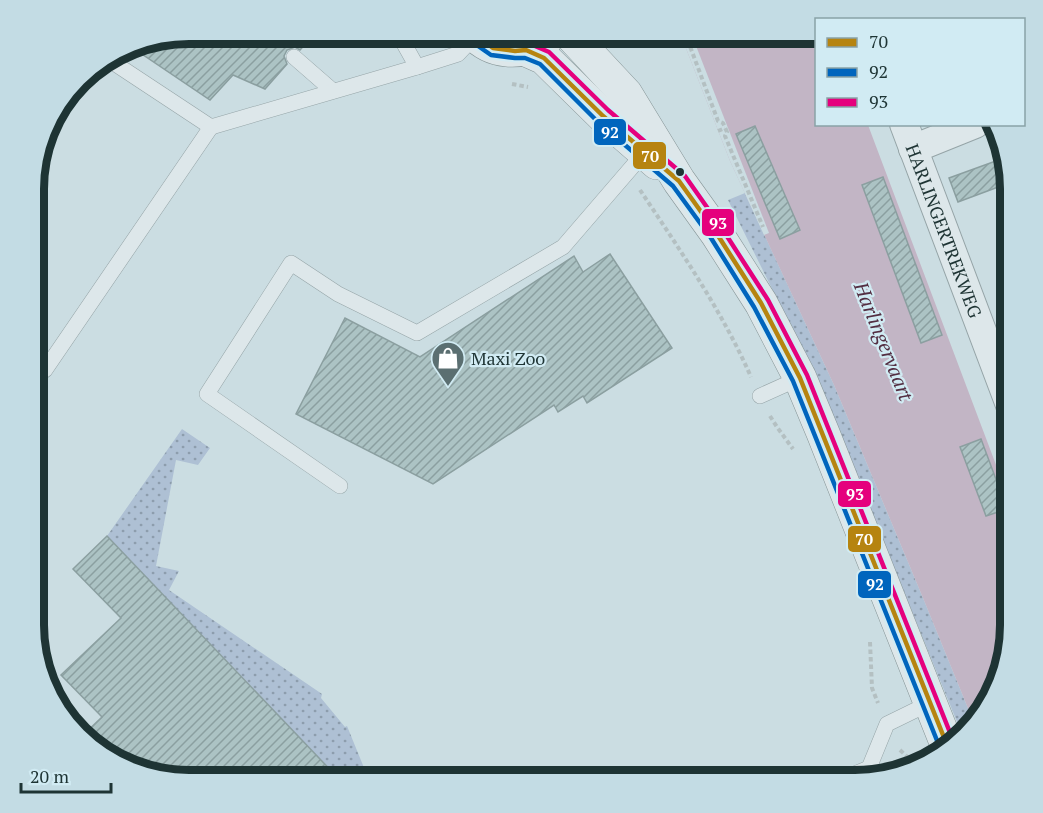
<svg xmlns="http://www.w3.org/2000/svg" width="1043" height="813" font-family="'PT Serif',serif">
<style>
.green{fill:url(#green-dots)}
.water{fill:#c2b5c5}
.pier{fill:#cbdde2}
.building{fill:url(#building-hatch);stroke:#8b9fa0;stroke-width:1.5}
.lines{fill:none;stroke-linecap:round;stroke-linejoin:round}
.service-casing{stroke:#95a4a7;stroke-width:16}
.minor-casing{stroke:#95a4a7;stroke-width:30}
.secondary-casing{stroke:#859496;stroke-width:34}
.path{stroke:#b4c0c2;stroke-width:4;stroke-dasharray:4.5 3;stroke-linecap:butt}
.service{stroke:#dde7ea;stroke-width:15}
.minor{stroke:#dde7ea;stroke-width:28}
.secondary{stroke:#dde7ea;stroke-width:33}
.bus-1-casing{stroke:#d1ebf3;stroke-width:9}
.bus-2-casing{stroke:#d1ebf3;stroke-width:9}
.bus-3-casing{stroke:#d1ebf3;stroke-width:9}
.bus-1{stroke:#b68410;stroke-width:4.5}
.bus-2{stroke:#0065bd;stroke-width:4.5}
.bus-3{stroke:#e5007d;stroke-width:4.5}
.bus-dot{fill:#1e3434;stroke:#d1ebf3;stroke-width:2}
.labels{text-anchor:middle;dominant-baseline:central;stroke-width:4.5;stroke-linejoin:round;paint-order:stroke}
.street-label{font-size:18px;fill:#1e3434;stroke:#d1ebf3}
.poi-label{font-size:18px;fill:#1e3434;stroke:#d1ebf3;text-anchor:start}
.water-label{font-size:20px;font-style:italic;fill:#532e42;stroke:#d1ebf3}
.rim{fill:none;stroke:#1e3434;stroke-width:8}
.line-badge{stroke:#d1ebf3;stroke-width:2}
.badge-label{font-size:16px;text-anchor:middle;font-weight:bold;fill:#fff}
</style>
<defs>
<pattern id="green-dots" width="8" height="8" patternUnits="userSpaceOnUse" patternTransform="scale(1.5)"><rect width="8" height="8" fill="#aec0d4"/><path d="M2 2h.1M6 6h.1" fill="none" stroke="#8d9dad" stroke-width="1.8" stroke-linecap="round"/></pattern>
<pattern id="building-hatch" width="6" height="6" patternUnits="userSpaceOnUse" patternTransform="scale(1.5)"><rect width="6" height="6" fill="#acc3c4"/><path d="M-1 1l2-2M0 6l6-6M5 7l2-2" fill="none" stroke="#8b9fa0"/></pattern>
</defs>
<rect width="100%" height="100%" fill="#cbdde2"/>
<g class="green">
<polygon points="745,193 834,385 923,598 974,723 971,727 962,734 853,467 799,343 728,200"/>
<polygon points="182,429 210,448 198,465 176,460 156,566 179,571 169,590 322,694 321,698 345,727 347,726 369,780 340,780 107,536"/>
</g>
<polygon class="water" points="680,33 816,33 816,124 868,125 1010,502 1010,635 998,684 974,723 923,598 834,385 730,161"/>
<polygon class="pier" points="680,33 691,33 769,233 764,235 730,161"/>
<g class="building">
<polygon points="189,33 315,33 300,50 295,47 287,50 284,56 287,64 265,89 233,75 210,100 130,46 138,41"/>
<polygon points="755,126 800,230 780,239 736,134"/>
<polygon points="1004,158 1009,183 958,202 949,178"/>
<polygon points="883,177 942,335 921,343 862,185"/>
<polygon points="610,254 672,348 587,403 583,396 558,412 554,405 433,484 296,414 345,318 420,357 574,256 583,272"/>
<polygon points="981,439 1007,509 986,516 960,447"/>
<polygon points="107,536 340,780 179,780 129,768 86,741 82,736 102,717 61,675 121,618 73,569"/>
</g>
<g class="lines">
<defs>
<g id="service">
<polyline points="398,33 417,67"/>
<polyline points="294,57 333,91"/>
<polyline points="108,59 211,127 417,67 458,54 475,36"/>
<polyline points="34,360 45,370 211,127"/>
<polyline points="760,396 800,378"/>
<polyline points="340,486 207,394 291,263 338,294 417,333 563,247 644,153"/>
<polyline points="871,777 869,768 887,724 930,703"/>
<polyline points="840,780 869,768"/>
</g>
<g id="minor">
<path id="s1" d="M904,124L1010,405"/>
<polyline points="913,149 975,124"/>
</g>
<g id="secondary">
<path d="M473,33C492,54 521,55 545,41"/>
<polyline points="569,33 626,94 679,181 717,234 761,303 800,378 823,433 947,745"/>
<polyline points="526,50 544,58 603,116 657,163"/>
</g>
</defs>
<use href="#service" class="service-casing"/>
<use href="#minor" class="minor-casing"/>
<use href="#secondary" class="secondary-casing"/>
<g class="path">
<polyline points="685,33 718,121 723,123 727,132 725,136 763,227"/>
<polyline points="512,84 528,87"/>
<polyline points="718,131 725,128"/>
<path d="M640,190C680,250 722,311 751,377"/>
<polyline points="770,416 777,427 793,449"/>
<polyline points="870,642 872,688 878,703"/>
<polyline points="900,750 917,766"/>
</g>
<use href="#service" class="service"/>
<use href="#minor" class="minor"/>
<use href="#secondary" class="secondary"/>
<defs>
<polyline id="bus-1" points="473,33 493,48 515,51 526,50 544,58 603,116 679,181 717,234 761,303 800,378 947,745"/>
<polyline id="bus-2" points="468,39 491,55 515,58 525,58 540,64 598,122 673,186 711,238 754,307 793,381 940,748"/>
<polyline id="bus-3" points="485,33 496,41 515,43 528,43 549,52 608,110 685,176 723,230 768,300 807,375 953,740"/>
</defs>
<use href="#bus-1" class="bus-1-casing"/>
<use href="#bus-2" class="bus-2-casing"/>
<use href="#bus-3" class="bus-3-casing"/>
<use href="#bus-1" class="bus-1"/>
<use href="#bus-2" class="bus-2"/>
<use href="#bus-3" class="bus-3"/>
</g>
<defs>
<symbol id="shop-pin" viewBox="-11 -11 22 30"><path d="M0 17L-7.5 6A9.5 9.5 0 1 1 7.5 6Z" fill="#5b6f71" stroke="#d1ebf3"/><path d="M-5-2.5h2.3a2.7 3.5 0 0 1 5.4 0H5L5.5 6h-11ZM-1.5-2.5h3a1.5 2.3 0 0 0-3 0Z" fill="#fff"/></symbol>
</defs>
<g fill-rule="evenodd">
<use href="#shop-pin" x="429" y="339" width="38" height="52"/>
</g>
<circle class="bus-dot" cx="680" cy="172" r="5"/>
<g class="labels">
<g class="street-label">
<text stroke="none"><textPath href="#s1" startOffset="114">HARLINGERTREKWEG</textPath></text>
</g>
<g class="poi-label">
<text x="471" y="358">Maxi Zoo</text>
</g>
<g class="water-label">
<text transform="translate(884 341) rotate(68)">Harlingervaart</text>
</g>
</g>
<path d="M0 0H1043V813H0ZM189 44H855A145 145 0 0 1 1000 189V625A145 145 0 0 1 855 770H189A145 145 0 0 1 44 625V189A145 145 0 0 1 189 44Z" fill="#c3dce4" fill-rule="evenodd"/>
<path class="rim" d="M189 44H855A145 145 0 0 1 1000 189V625A145 145 0 0 1 855 770H189A145 145 0 0 1 44 625V189A145 145 0 0 1 189 44Z"/>
<g class="line-badge">
<rect x="593" y="118" width="34" height="28" rx="6" fill="#0065bd"/>
<rect x="632" y="141" width="35" height="29" rx="6" fill="#b68410"/>
<rect x="701" y="208" width="34" height="29" rx="6" fill="#e5007d"/>
<rect x="837" y="480" width="35" height="28" rx="6" fill="#e5007d"/>
<rect x="847" y="525" width="35" height="28" rx="6" fill="#b68410"/>
<rect x="857" y="570" width="35" height="29" rx="6" fill="#0065bd"/>
</g>
<g class="badge-label">
<text x="610" y="138">92</text>
<text x="650" y="162">70</text>
<text x="718" y="229">93</text>
<text x="855" y="500">93</text>
<text x="864" y="545">70</text>
<text x="875" y="590">92</text>
</g>
<rect x="815" y="18" width="210" height="108" fill="#d1ebf3" stroke="#89a2a7" stroke-width="1.5"/>
<rect x="827" y="38" width="30" height="9" fill="#b68410" stroke="#89a2a7" stroke-width="1.5"/>
<text x="869" y="48" font-size="18" fill="#1e3434">70</text>
<rect x="827" y="68" width="30" height="9" fill="#0065bd" stroke="#89a2a7" stroke-width="1.5"/>
<text x="869" y="78" font-size="18" fill="#1e3434">92</text>
<rect x="827" y="98" width="30" height="9" fill="#e5007d" stroke="#89a2a7" stroke-width="1.5"/>
<text x="869" y="108" font-size="18" fill="#1e3434">93</text>
<path d="M21 783v9h90v-9" fill="none" stroke="#1e3434" stroke-width="3"/>
<text x="30" y="783" font-size="18" fill="#1e3434" stroke="#d1ebf3" stroke-width="4.5" paint-order="stroke">20 m</text>
</svg>
